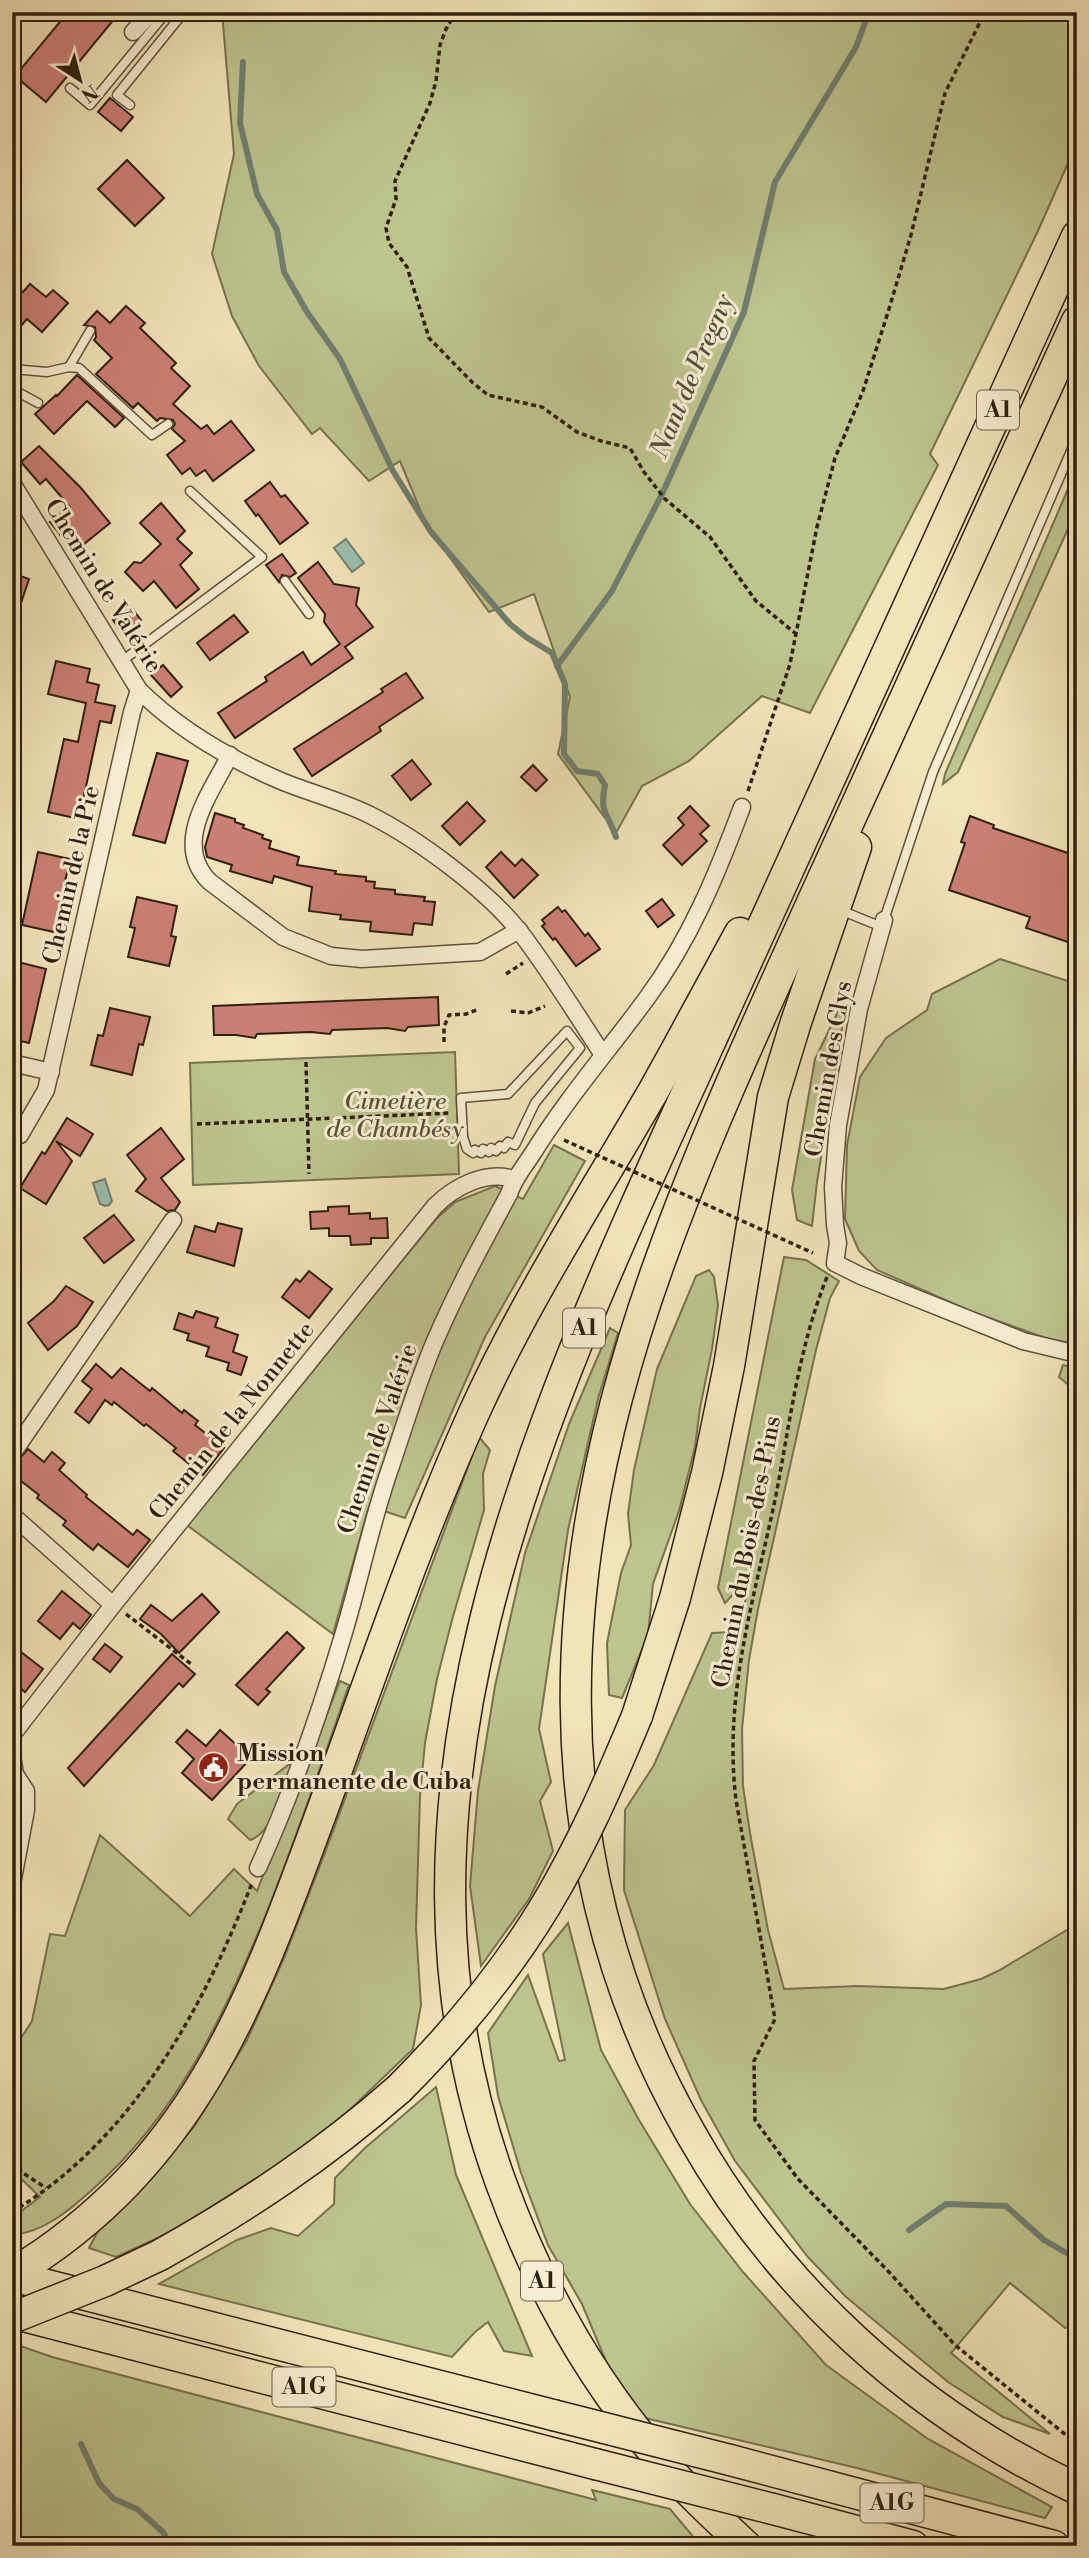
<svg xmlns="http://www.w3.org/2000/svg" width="1089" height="2558" font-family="'Libre Bodoni',serif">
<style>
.green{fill:#bdc48e;stroke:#76724e;stroke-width:2}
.water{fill:#9bbfb0;stroke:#707f70;stroke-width:2}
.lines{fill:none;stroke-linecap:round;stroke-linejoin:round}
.stream{stroke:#707f70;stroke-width:6}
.building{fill:#cc7f76;stroke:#2f1f0f;stroke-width:2}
.lane-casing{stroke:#60503a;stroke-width:11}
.street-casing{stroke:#60503a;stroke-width:19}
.highway-casing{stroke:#2f1f0f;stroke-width:33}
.path{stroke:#2f1f0f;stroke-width:3.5;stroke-dasharray:5 3.5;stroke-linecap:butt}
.lane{stroke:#f7edd2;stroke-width:8}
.street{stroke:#f7edd2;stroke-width:16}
.highway{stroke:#f2e4b9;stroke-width:30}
.highway-bridge-casing{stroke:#2f1f0f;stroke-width:33;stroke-linecap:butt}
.path-bridge{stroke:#2f1f0f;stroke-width:3.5;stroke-dasharray:5 3.5;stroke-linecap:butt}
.highway-bridge{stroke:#f2e4b9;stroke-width:30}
.labels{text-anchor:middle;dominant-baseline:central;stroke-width:6;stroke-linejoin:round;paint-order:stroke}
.shield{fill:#f7edd2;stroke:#6b5d4a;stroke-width:2}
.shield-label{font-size:23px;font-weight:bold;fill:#2f1f0f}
.street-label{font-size:24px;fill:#2f1f0f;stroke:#f7edd2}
.park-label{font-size:24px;font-style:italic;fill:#5a5135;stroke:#f7edd2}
.poi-label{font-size:24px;font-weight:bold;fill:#2f1f0f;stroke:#f7edd2;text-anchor:start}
.water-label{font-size:26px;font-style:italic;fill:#4f4f3f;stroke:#f7edd2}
</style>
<rect width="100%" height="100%" fill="#f2e4b9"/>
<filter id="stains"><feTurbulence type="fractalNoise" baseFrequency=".00286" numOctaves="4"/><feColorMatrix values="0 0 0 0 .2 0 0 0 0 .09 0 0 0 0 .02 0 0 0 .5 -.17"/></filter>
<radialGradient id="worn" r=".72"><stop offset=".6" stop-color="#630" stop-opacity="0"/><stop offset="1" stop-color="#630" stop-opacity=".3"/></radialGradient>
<g class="green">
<polygon points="222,12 1077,12 1077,143 1037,233 930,454 938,465 810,713 762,696 689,761 642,786 616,833 558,754 570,697 534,594 489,612 426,524 400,461 369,481 320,428 312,434 259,366 232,316 212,254 234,154"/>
<polygon points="1077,468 1077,509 958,772 943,784 945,774"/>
<polygon points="1000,959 1077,984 1077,1344 1051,1340 973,1312 877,1270 859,1251 845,1219 847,1145 860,1077 886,1038 927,1010 932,994"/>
<polygon points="848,991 817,1182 812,1226 797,1220 792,1190 815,1059"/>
<polygon points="455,1052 459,1174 193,1185 190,1063"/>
<polygon points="554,1145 585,1161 485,1337 405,1518 369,1506 333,1634 187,1525 436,1219 455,1202 495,1186 523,1199"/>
<polygon points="784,1257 806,1260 839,1281 830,1298 816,1350 758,1609 749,1660 742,1729 743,1786 750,1833 768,1930 784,1989 858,1986 944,1989 981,1979 998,1971 1077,1924 1077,2324 1065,2328 1010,2283 951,2353 1050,2434 1003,2417 948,2382 845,2296 807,2256 735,2161 701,2100 665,2019 624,1890 625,1810 654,1765 712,1633 730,1632 728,1660 732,1660 751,1575 725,1603 718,1588"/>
<polygon points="709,1270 714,1277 718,1305 712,1349 700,1408 695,1447 679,1511 653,1584 648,1635 622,1698 609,1695 607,1643 621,1573 631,1545 628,1514 634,1470 657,1369 696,1276"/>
<polygon points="610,1328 618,1333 598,1399 568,1530 539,1729 551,1782 540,1801 553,1851 529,1899 481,1966 470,1886 478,1791 495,1686 525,1553 569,1424"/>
<polygon points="1063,1365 1077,1368 1077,1392 1059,1377"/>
<polygon points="479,1437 490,1450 483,1474 484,1510 452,1620 437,1679 425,1743 420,1796 416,1928 421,2005 413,2049 338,2121 285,2160 175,2230 116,2257 89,2248 99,2229 141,2186 194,2127 247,2040 284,1958 323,1858"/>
<path d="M340,1681L349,1685C322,1763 295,1842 264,1919C222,2020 177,2114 93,2189C71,2209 43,2233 12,2235V2218L40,2197L12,2170V2052L32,2021L50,1934L65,1936L100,1835L190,1916L234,1869L257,1891Z"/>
<path d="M292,1762L295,1764C286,1785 272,1834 250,1840L228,1819L237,1804Z"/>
<polygon points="568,1923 601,2050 639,2120 690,2204 743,2272 826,2365 928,2439 1052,2507 1045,2518 857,2468 645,2418 613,2378 582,2304 548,2245 521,2173 498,2096 488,2033 528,1975 559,2061 565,2060 543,1954"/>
<polygon points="436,2087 456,2175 532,2356 504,2351 488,2322 475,2332 452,2357 159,2284 237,2240 271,2228 298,2236 334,2204 335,2178 365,2148"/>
<polygon points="12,2343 52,2357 596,2500 592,2490 670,2509 701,2546 24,2546 12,2518"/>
</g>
<g class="water">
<polygon points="346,539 364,563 352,572 334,548"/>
<polygon points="105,1179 112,1201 109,1205 105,1206 100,1204 93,1183"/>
</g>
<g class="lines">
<g class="stream">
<path d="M243,62L240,123L257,194L277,230L284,272L307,312L340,359L393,471L431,532L510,624L526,637L552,653L565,684L564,754L577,771L598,774L605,785C599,813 608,813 616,837"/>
<polyline points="557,666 612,591 663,492 744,312 775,182 856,47 869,12"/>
<polyline points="909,2230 946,2204 1006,2206 1044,2240 1077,2259"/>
<polyline points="81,2444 99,2483 114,2499 137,2509 163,2532 171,2546"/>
</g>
</g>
<g class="building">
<polygon points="68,12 120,12 46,102 15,76"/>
<polygon points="110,98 133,117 121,131 98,112"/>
<polygon points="127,160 164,198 135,226 98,189"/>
<polygon points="12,283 23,292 30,284 46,297 53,290 68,303 42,332 27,319 12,336"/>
<polygon points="126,306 145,323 140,328 176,363 171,368 190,386 173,404 201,429 207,425 214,434 231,421 254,450 213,481 205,470 196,476 190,468 182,474 167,455 185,441 172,429 175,424 173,420 160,418 157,421 138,403 133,408 96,374 112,358 94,340 96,337 95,327 84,325 97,311 110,323"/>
<polygon points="77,375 124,418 115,427 87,401 54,434 35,414 56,395 57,396"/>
<polygon points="39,446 81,488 110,523 74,552 50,522 70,507 46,479 40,484 21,462"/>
<polygon points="270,482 281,497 285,495 308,523 280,544 258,514 256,516 245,501"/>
<polygon points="161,503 185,531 177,539 192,553 180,565 199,589 176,608 154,581 143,591 125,572 134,562 141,563 161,544 140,523"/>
<polygon points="282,554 296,573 290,577 282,575 279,582 266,565"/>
<polygon points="318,562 334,584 359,588 356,605 373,627 345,647 353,658 235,738 218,713 267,681 265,677 303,652 311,665 340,644 324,622 325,614 298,578"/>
<polygon points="12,573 29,579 15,621 12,621"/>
<polygon points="131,607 141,620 123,634 113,620"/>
<polygon points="234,615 248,632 210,660 197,643"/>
<polygon points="56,661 90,669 87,682 99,685 95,702 115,706 111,723 100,721 79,819 48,812 64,739 78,742 86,703 48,694"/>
<polygon points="163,665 182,687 171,697 151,675"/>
<polygon points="406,673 423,698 379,727 381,731 312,776 294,749 383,692 381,689"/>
<polygon points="157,753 188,761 165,843 133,835"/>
<polygon points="412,760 431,784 411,800 392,776"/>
<polygon points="533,765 547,780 536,791 521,777"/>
<polygon points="467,802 485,821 460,845 442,826"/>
<polygon points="690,806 709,826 700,834 707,841 682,865 663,845 684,825 678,818"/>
<polygon points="215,813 235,819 235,822 244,825 243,828 263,835 262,838 271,841 269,848 299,857 297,865 336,871 335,874 366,877 366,881 375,882 374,888 395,890 395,894 425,897 424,901 435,902 432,925 414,923 412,935 370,931 371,922 340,919 341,915 309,911 312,887 274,876 272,883 230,871 232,865 207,857 205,847"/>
<polygon points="970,816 994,825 993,828 1077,856 1077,945 1026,928 1030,917 949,890 965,843 961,842"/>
<polygon points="38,852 70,859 54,932 22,925"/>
<polygon points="501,852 515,866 522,859 538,875 514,898 486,867"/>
<polygon points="137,897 177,906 171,936 176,937 169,966 128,957 135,928 130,927"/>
<polygon points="662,899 674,915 658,927 646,911"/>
<polygon points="558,907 562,912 565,910 585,936 588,933 600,949 576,966 555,938 553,940 542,926 545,924 542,920"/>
<polygon points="14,961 46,969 29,1043 12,1039 12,970"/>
<polygon points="438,997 439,1025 408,1027 405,1031 387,1028 332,1030 330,1034 311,1032 257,1034 255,1038 236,1035 214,1035 213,1006"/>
<polygon points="110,1008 150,1017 143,1045 139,1044 132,1075 91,1065 98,1035 103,1036"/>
<polygon points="67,1118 93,1134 80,1156 56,1141 72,1161 46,1204 20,1188 42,1152 45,1154"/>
<polygon points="161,1128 184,1159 161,1178 180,1202 175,1210 167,1211 136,1191 146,1179 127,1155"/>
<polygon points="349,1206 349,1214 370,1213 370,1219 387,1218 388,1238 371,1238 371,1244 351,1245 350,1236 329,1236 329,1228 311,1229 310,1212 328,1211 328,1207"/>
<polygon points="114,1215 134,1240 104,1263 84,1238"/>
<polygon points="218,1223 242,1229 234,1266 187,1252 195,1226 215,1232"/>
<polygon points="309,1271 332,1289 309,1318 282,1297 296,1279 300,1282"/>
<polygon points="66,1286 93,1302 77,1326 48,1350 28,1323 54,1301"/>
<polygon points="196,1311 218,1318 215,1327 238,1335 233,1352 247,1357 241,1375 227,1370 229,1363 206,1356 209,1347 187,1340 189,1334 174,1329 179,1313 193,1318"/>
<polygon points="96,1364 112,1378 121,1368 150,1391 152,1388 182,1413 184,1410 198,1421 195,1425 224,1448 203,1475 173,1451 176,1448 146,1424 144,1426 114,1402 112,1405 105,1400 89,1423 75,1412 92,1389 82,1381"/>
<polygon points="28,1449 44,1462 52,1452 65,1463 59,1470 87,1495 86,1497 133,1535 137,1530 150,1540 128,1567 98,1544 93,1550 63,1525 66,1521 37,1498 39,1495 12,1474 12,1467"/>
<polygon points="62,1591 91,1615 80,1629 73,1623 60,1639 38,1621"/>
<polygon points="202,1594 219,1612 179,1653 161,1634 140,1619 151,1605 172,1621"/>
<polygon points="287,1632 304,1648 266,1689 270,1692 258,1705 236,1685"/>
<polygon points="105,1644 122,1657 110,1672 93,1659"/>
<polygon points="12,1645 43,1669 25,1692 12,1682"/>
<polygon points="172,1654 195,1674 183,1687 179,1683 84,1786 68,1768"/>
<polygon points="187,1730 206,1746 220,1730 251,1758 212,1800 182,1773 194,1759 176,1742"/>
</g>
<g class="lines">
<defs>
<g id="lane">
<polyline points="70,88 90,105 165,14"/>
<polyline points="130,105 117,95 184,12"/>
<polyline points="69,367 90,331"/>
<polyline points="12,369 47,372 69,367 79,368 152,435 168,424"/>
<polyline points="12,389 38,403"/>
<polyline points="285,581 309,614"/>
<polyline points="122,661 262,557 190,491"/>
<polyline points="840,910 882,927"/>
<polyline points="884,920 933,772 1077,437"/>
<polygon points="567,1031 580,1048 535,1103 515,1145 508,1142 504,1148 500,1146 496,1151 491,1148 489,1152 483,1149 481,1153 475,1150 473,1153 467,1149 463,1137 461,1098 508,1094"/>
</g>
<g id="street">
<polyline points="133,32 150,14 167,12"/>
<path d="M12,483L139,690C178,729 230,759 281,781C310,793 342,801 370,815C418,839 487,890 520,932C550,971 576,1014 603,1055"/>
<path d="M230,755C211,793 171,844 210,882L283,937L331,956L362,959L480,952L519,930"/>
<polyline points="884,920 859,1009 838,1125 833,1187 835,1225 838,1243 835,1263 861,1276 1023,1341 1077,1354"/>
<polyline points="12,1063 51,1072"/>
<polyline points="20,1135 46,1090 132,712 139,690"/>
<polyline points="12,1454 173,1220"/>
<polyline points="12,1515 113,1605"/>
<path d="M12,1735L113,1605L435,1206C454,1187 486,1170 513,1179"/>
<polyline points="12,1756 15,1774 12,1773"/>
<path d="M258,1868C293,1791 321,1710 345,1629C361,1575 372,1519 391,1466C405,1424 418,1381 435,1341C457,1290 483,1242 509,1194C514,1178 524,1167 533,1153C567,1098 609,1050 647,998C690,940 717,874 742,807"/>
<polyline points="12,1884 26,1810 26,1791 15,1774"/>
</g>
<g id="highway">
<path d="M1077,321C992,509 906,697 820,885C764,1009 706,1133 660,1261C554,1554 531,1855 691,2134C779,2290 916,2413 1077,2489"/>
<polyline points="637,1716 675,1598 707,1473 729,1366 773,1097 796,1022 856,847"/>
<path d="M160,2255C247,2206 324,2155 399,2089"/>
<path d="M12,2274C199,2161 255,1993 326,1800C373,1671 417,1540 473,1415C524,1302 592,1197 654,1090C683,1038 711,986 740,933"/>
<polyline points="12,2276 553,2415"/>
<polyline points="12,2313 595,2464"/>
<polyline points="730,2460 1054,2546"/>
<polyline points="773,2509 913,2546"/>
<path d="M746,2546C715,2517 684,2488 657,2456C588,2375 537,2282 501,2183C351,1772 564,1366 730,998C845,744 963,491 1077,236"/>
</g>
</defs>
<use href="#lane" class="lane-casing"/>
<use href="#street" class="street-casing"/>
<use href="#highway" class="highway-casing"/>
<g class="path">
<polyline points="456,12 446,29 440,45 436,81 430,103 395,181 396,199 386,228 389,243 407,267 429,338 473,383 488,395 542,407 577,432 601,441 630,448 644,472 665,499 710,537 756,601 795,633"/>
<polyline points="748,791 790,664 817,527 835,458 863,391 889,309 911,235 945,93 985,12"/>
<polyline points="506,974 523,963"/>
<polyline points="511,1011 528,1013 545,1006"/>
<polyline points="444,1042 444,1027 449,1015 466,1014 479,1009"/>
<polyline points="306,1062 309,1174"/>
<polyline points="197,1124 451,1113"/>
<path d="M827,1277C799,1346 790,1422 776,1495C755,1597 723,1694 736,1800L775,2019L754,2061L755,2120L798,2179L889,2272L955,2345L1077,2444"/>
<polyline points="126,1614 191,1664"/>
<polyline points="12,2162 23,2173 46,2188"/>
<path d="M12,2212C132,2140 203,2009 252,1883"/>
</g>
<use href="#lane" class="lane"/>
<use href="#street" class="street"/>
<use href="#highway" class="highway"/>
<defs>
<g id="highway-bridge">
<path d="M399,2089C455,2033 505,1973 546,1905C582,1845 610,1781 637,1716"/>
<polyline points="12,2318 105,2281 160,2255"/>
<polyline points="553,2415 730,2460"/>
<polyline points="595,2464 773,2509"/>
</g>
</defs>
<use href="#highway-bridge" class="highway-bridge-casing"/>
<polyline class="path-bridge" points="564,1140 813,1253"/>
<use href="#highway-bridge" class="highway-bridge"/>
</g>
<defs>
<symbol id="civic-disc" viewBox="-11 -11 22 22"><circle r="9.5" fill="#8f2418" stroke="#f7edd2"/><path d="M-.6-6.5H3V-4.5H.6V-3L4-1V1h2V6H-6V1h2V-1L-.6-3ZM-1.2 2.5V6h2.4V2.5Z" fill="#fff"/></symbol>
</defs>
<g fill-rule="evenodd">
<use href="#civic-disc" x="196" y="1750" width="35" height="35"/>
</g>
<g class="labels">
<g class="shield">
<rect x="977" y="390.5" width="42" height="39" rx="5"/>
<rect x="563" y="1308.5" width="42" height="39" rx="5"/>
<rect x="521" y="2261.5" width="42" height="39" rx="5"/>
<rect x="272.5" y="2367.5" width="63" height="39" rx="5"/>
<rect x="860.5" y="2483.5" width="63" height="39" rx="5"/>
</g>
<g class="shield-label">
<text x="998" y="410">A1</text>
<text x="584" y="1328">A1</text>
<text x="542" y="2281">A1</text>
<text x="304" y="2387">A1G</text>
<text x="892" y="2503">A1G</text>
</g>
<g class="street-label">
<text transform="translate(103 586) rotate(58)">Chemin de Valérie</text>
<text transform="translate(72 875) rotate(-77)">Chemin de la Pie</text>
<text transform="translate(829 1069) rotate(-80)">Chemin des Clys</text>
<text transform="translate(232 1421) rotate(-51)">Chemin de la Nonnette</text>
<text transform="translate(378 1439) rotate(-71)">Chemin de Valérie</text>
<text transform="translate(747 1552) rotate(-79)">Chemin du Bois-des-Pins</text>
</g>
<g class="park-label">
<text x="395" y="1102">Cimetière<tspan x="395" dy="28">de Chambésy</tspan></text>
</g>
<g class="poi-label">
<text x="237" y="1754">Mission<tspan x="237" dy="28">permanente de Cuba</tspan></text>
</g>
<g class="water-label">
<text transform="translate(692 376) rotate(-67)">Nant de Pregny</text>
</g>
</g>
<rect width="1089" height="2558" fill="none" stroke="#f2e4b9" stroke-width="42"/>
<rect x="14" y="14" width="1061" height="2530" fill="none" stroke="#2f1f0f" stroke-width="3.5"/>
<rect x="21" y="21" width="1047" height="2516" fill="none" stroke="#2f1f0f" stroke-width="2"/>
<g transform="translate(80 80) rotate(144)" stroke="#f7edd2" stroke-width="5" paint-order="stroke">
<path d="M0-5L12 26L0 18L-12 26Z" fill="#2f1f0f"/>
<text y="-10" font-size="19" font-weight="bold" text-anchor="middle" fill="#2f1f0f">N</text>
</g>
<rect width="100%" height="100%" filter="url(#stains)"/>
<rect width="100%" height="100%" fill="url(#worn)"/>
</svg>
